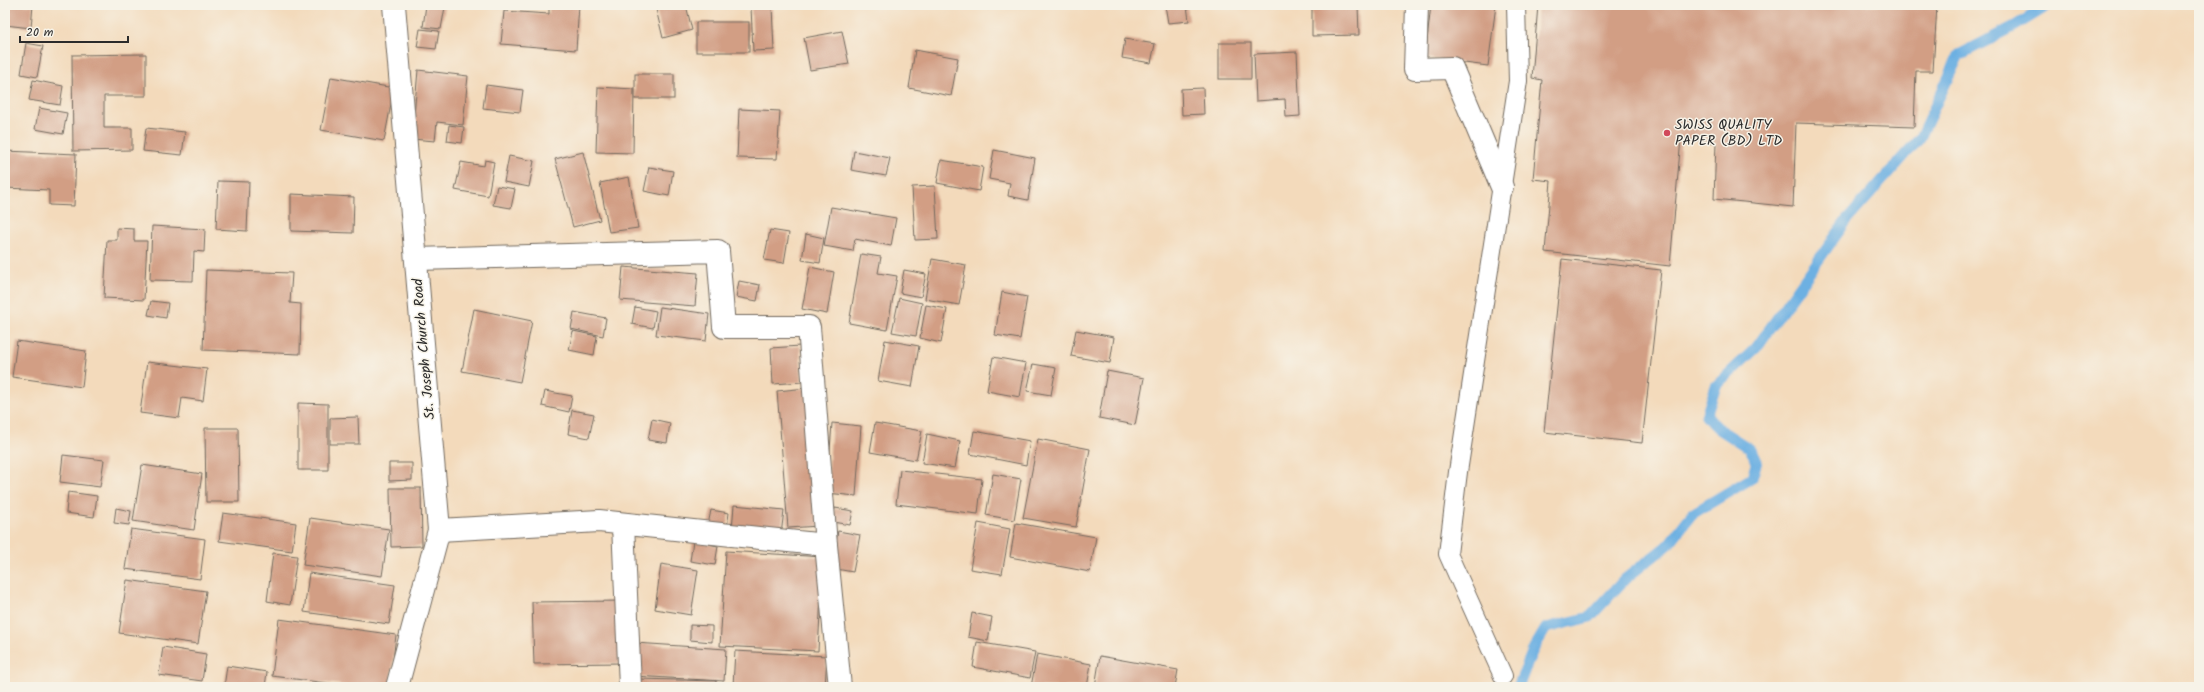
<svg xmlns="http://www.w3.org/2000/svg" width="2204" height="692" font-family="Kalam,sans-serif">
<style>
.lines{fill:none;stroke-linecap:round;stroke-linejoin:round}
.stream{stroke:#6db0e2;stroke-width:11}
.building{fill:#d29e84}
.service-casing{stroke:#71685d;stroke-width:20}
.minor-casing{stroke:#71685d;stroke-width:24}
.service{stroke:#fff;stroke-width:18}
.minor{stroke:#fff;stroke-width:22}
.poi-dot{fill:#d1495b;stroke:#f7f3e8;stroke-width:1.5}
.labels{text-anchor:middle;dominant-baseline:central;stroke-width:3;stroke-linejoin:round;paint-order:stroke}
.poi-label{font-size:14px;fill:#2b2b2b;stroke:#f7f3e8;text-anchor:start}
.street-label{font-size:14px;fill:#2b2b2b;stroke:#f7f3e8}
</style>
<rect width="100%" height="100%" fill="#f7f3e8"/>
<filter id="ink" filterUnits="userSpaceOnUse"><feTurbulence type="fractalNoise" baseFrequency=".025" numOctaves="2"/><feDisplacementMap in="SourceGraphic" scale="8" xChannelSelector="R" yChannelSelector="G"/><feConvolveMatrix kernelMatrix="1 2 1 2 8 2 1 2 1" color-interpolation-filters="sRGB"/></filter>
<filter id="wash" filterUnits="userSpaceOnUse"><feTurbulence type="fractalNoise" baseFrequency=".012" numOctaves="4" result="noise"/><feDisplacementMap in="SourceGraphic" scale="16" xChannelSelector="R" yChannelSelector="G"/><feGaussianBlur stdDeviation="0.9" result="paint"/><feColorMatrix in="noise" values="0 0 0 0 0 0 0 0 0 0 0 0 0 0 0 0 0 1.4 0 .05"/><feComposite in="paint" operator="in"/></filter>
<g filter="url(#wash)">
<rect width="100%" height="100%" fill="#f3dabb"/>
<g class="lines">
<polyline class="stream" points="1518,687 1533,650 1546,628 1590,617 1625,579 1668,545 1692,514 1752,478 1757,461 1750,449 1719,429 1706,416 1716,386 1756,348 1847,220 1920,138 1959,55 2015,26 2049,5"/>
</g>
<g id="blocks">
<g class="building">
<polygon points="5,5 33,5 31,28 5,25"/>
<polygon points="426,5 445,7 441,29 423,27"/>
<polygon points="549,5 579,5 576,50 501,44 504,11 549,14"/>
<polygon points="655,5 686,5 692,30 663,38"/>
<polygon points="1165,5 1187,5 1189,21 1168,23"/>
<polygon points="1312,5 1358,5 1359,35 1312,36"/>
<polygon points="1431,5 1496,5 1488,66 1425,58"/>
<polygon points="1538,5 1937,5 1933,71 1916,71 1914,127 1796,123 1793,207 1714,199 1716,143 1681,138 1670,266 1545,252 1551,181 1533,179 1542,80 1532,78"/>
<polygon points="751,7 772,7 774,50 753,51"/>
<rect x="696" y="22" width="53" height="30"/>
<polygon points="420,29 439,31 436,49 417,47"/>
<polygon points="842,31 849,64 810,70 804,38"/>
<polygon points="1125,39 1155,44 1151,63 1122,58"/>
<polygon points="26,43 43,46 37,77 21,74"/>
<rect x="1219" y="43" width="32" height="36"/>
<polygon points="915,50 958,58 951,96 909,88"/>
<polygon points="1297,52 1300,116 1286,117 1285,99 1256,101 1254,54"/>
<polygon points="146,54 146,96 104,96 104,128 132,128 132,150 73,151 72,55"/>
<polygon points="418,70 468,76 463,125 437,122 435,141 412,139"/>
<rect x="635" y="74" width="39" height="25"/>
<polygon points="331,77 394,88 384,141 321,130"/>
<polygon points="33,80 63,86 60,105 29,100"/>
<polygon points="486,85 523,90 520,112 483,108"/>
<polygon points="598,87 634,89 633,153 596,152"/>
<polygon points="1203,88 1204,114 1182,115 1181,89"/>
<polygon points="39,108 67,113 63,134 35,129"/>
<polygon points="739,109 780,111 777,159 737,158"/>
<polygon points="449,125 464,127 462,143 447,141"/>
<polygon points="146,128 185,132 182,155 143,151"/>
<polygon points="994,150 1035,158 1028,200 1008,196 1010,183 989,179"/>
<polygon points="5,151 76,154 74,206 49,205 49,190 5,188"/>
<polygon points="854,151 890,158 886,176 851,170"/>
<polygon points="583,152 600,220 573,227 555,159"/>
<polygon points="509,156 534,161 529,187 504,182"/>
<polygon points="485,160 494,162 488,196 455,190 461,162 484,166"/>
<polygon points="941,160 983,167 979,191 937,183"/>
<polygon points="649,167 673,171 669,196 644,191"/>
<polygon points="629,177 638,228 609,232 600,183"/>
<polygon points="218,181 249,182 247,231 216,229"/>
<polygon points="497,186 515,189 511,208 493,205"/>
<polygon points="935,186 938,239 915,240 912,187"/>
<polygon points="291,194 354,197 353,233 291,231"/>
<polygon points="831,207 896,218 891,246 855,239 853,251 824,246"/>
<polygon points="152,226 205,229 204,252 194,251 193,281 150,280"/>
<polygon points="117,228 134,229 134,241 147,241 144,300 104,298 107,240 117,240"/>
<polygon points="770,230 789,233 784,263 764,260"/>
<polygon points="806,234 824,238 820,263 802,260"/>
<polygon points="861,254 881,257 878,273 897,276 887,330 849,323"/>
<polygon points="932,259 966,265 959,305 925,299"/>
<polygon points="1562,259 1661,270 1642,443 1544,432"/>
<polygon points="623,267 698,273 695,306 620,300"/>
<polygon points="810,267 834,272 827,314 802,309"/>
<polygon points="206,270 292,273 290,303 301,304 300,354 203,350"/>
<polygon points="904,270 926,274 921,297 900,293"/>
<polygon points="739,281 760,285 757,301 736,297"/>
<polygon points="1002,292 1027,297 1020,339 995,335"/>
<polygon points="899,298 922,303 916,336 892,332"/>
<polygon points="151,301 168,303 166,318 148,315"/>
<polygon points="926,305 947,309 941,343 920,338"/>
<polygon points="635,307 656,311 653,328 632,324"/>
<polygon points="660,307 709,314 706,341 656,335"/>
<polygon points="474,309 532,321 520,382 462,371"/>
<polygon points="574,312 606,318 603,336 571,329"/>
<polygon points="1076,330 1114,337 1110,363 1071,356"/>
<polygon points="573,331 597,336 594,355 569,350"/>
<polygon points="885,340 919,346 912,387 878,381"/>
<polygon points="17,341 86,351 82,387 12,377"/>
<polygon points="800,346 802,382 773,384 771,348"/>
<polygon points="993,357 1026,363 1020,397 987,391"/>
<polygon points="147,362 207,369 203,401 182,398 179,418 140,413"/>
<polygon points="1033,364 1056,368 1051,395 1027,391"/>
<polygon points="1107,371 1144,378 1135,425 1099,418"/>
<polygon points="807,388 819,526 788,528 777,391"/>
<polygon points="545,391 572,396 569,412 542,406"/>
<polygon points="298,403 328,404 328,470 298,470"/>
<polygon points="572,410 594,414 589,438 568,434"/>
<polygon points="358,417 359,444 330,444 330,418"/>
<polygon points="652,419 670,423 667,443 648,440"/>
<polygon points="832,423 861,426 856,496 827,493"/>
<polygon points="875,423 922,431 916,460 870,452"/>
<polygon points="205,428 238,428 239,502 206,502"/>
<polygon points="974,431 1030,441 1026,465 970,454"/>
<polygon points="927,434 960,441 955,468 922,463"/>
<polygon points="1038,439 1090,449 1076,527 1023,518"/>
<polygon points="63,455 104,460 100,487 60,482"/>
<polygon points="389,463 412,463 412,480 389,481"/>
<polygon points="142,465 202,474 194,530 133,521"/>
<polygon points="900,470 982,479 978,514 896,504"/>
<polygon points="993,474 1021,479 1014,520 986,515"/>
<polygon points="390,488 421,488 422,546 391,547"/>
<polygon points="68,492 97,496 94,517 66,513"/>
<polygon points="734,505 784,510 781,535 732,530"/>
<polygon points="116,508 131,511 129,525 114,523"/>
<polygon points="835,508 853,511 850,525 833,522"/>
<polygon points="711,510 729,513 727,528 708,525"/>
<polygon points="223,513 296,523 292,551 219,541"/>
<polygon points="310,518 389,529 382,576 303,565"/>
<polygon points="978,523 1010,529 1002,574 970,569"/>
<polygon points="1016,523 1096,537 1090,572 1010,557"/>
<polygon points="131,529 205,539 200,579 125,569"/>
<polygon points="838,531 860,535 853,572 831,568"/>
<polygon points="693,541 718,546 715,565 690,561"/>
<polygon points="726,551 823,557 818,651 720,646"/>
<polygon points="273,553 297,556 290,605 267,601"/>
<polygon points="661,564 698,570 691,615 655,609"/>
<polygon points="309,573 395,585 389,624 304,612"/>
<polygon points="127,580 206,591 198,644 119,633"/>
<polygon points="623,601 624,663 534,664 532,602"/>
<polygon points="972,613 992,617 988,641 968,637"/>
<polygon points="279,619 396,635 390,687 357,687 272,676"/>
<polygon points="690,625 712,626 712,642 690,640"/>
<polygon points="977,642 1035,652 1030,678 973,667"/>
<polygon points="635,643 726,649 724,681 633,676"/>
<polygon points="163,647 206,654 202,681 159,675"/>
<polygon points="735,651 827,656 825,687 733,686"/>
<polygon points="1037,654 1091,664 1087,687 1031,687"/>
<polygon points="1100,656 1178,670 1175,687 1095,687"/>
<polygon points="227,666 267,672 265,687 224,687"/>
<polygon points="639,679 716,681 716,687 639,687"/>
</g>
</g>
</g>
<g filter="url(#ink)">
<use href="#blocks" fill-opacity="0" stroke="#71685d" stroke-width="1"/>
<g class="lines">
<defs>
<polyline id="service" points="1503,676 1448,554 1458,472 1518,81 1516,5"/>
<g id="minor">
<polyline points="394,5 439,530 397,687"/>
<polyline points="1417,5 1415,69 1452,68 1502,187"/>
<polyline points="416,259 718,251 724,327 809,327 826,545 599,521 439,530"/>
<polyline points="623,524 630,687"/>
<polyline points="826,545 840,687"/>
</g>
</defs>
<use href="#service" class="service-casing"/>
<use href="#minor" class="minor-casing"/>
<use href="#service" class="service"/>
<use href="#minor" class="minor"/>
</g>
</g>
<circle class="poi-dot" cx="1667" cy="133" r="4"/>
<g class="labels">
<g class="poi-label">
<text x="1675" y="125">SWISS QUALITY<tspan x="1675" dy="16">PAPER (BD) LTD</tspan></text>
</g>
<g class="street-label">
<text transform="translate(424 349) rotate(-95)">St. Joseph Church Road</text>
</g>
</g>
<rect width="2204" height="692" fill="none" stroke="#f7f3e8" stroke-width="20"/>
<path d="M20 36v6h108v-6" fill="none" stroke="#2b2b2b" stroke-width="2"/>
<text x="26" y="36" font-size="12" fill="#2b2b2b" stroke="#f7f3e8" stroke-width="3" paint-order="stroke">20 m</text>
</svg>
